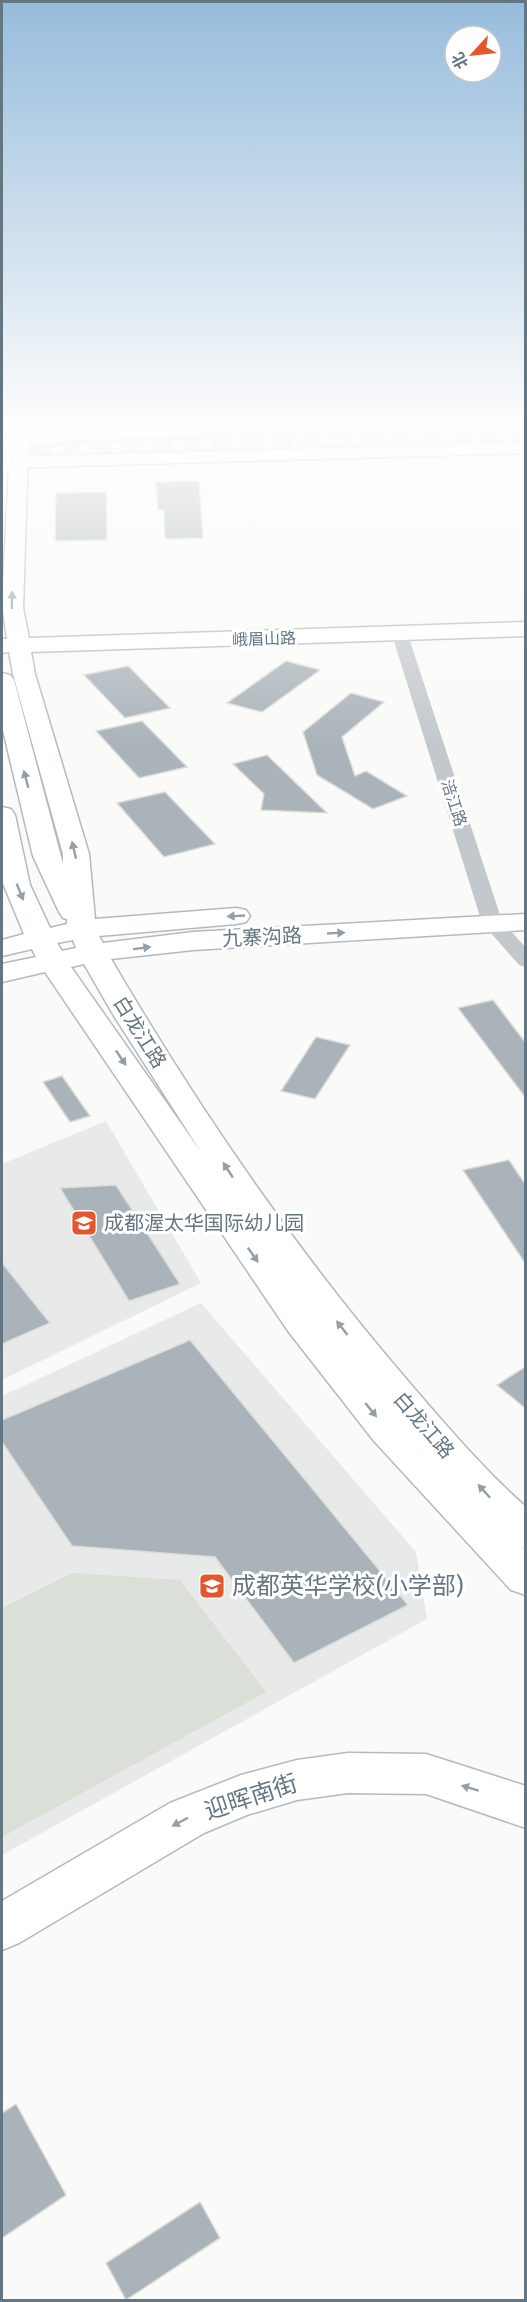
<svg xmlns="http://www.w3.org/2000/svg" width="527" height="2302" font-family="'Fira Sans','Noto Sans SC',sans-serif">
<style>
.built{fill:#e8e9e9}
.green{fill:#dadfd7}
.building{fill:#aab3b9;stroke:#dcdcda;stroke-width:1.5}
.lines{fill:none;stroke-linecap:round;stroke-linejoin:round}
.primary-tunnel{stroke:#d5d9db;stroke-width:20;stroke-dasharray:20 10;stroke-linecap:butt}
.secondary-casing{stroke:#b3babf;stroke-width:3}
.primary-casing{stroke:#b5babe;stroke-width:3}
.lane{fill:#c3c8cc;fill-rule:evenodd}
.street{fill:#c3c8cc;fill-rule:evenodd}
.secondary{fill:#fff;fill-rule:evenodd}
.primary{fill:#fff;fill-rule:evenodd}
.secondary-bridge-casing{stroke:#b3babf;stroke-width:22;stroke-linecap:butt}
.secondary-bridge{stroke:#fff;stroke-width:20}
.oneway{fill:#939fa8}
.labels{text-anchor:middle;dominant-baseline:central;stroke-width:6;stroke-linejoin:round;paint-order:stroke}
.far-street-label{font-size:16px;fill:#657683;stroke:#fff}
.street-label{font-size:20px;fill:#657683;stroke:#fff}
.poi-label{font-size:20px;fill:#657683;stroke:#fff;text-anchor:start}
.near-poi-label{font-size:24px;fill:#657683;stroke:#fff;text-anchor:start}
.near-street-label{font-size:24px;fill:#657683;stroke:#fff}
</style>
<rect width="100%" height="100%" fill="#fafaf8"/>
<g class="built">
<polygon points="106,1121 201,1283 2,1380 2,1164"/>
<polygon points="201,1303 416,1552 427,1619 2,1855 2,1396"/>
</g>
<polygon class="green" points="72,1573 180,1580 266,1692 2,1837 2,1608"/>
<g class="building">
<polygon points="199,481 203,538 165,539 164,510 158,510 156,482"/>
<polygon points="106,492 107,540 55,541 56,493"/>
<polygon points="286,661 320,670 262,712 227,703"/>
<polygon points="128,666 170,708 125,718 84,675"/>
<polygon points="351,693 384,702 342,737 355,776 366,771 407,796 373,809 317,775 303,732"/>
<polygon points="142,721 187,767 139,778 96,731"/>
<polygon points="267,755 327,813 261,810 264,794 233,764"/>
<polygon points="165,792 215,844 164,857 117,803"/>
<polygon points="493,1000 525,1042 525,1097 458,1008"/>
<polygon points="316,1037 350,1045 315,1099 281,1091"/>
<polygon points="62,1076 90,1116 70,1122 43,1082"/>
<polygon points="509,1160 525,1184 525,1263 463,1170"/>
<polygon points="116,1185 180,1284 129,1301 60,1188"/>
<polygon points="2,1263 50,1323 2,1344"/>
<polygon points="190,1340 408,1605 294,1663 215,1557 72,1546 2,1442 2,1420"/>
<polygon points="525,1367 525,1408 497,1385"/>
<polygon points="16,2104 66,2195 2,2238 2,2113"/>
<polygon points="200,2202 220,2238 126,2300 106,2263"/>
</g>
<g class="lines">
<polyline class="primary-tunnel" points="2,454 526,440"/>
<defs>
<g id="secondary">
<path d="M16,424H34L31,429L28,450L23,608L29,638L526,622V636L31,652L35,674L89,854L95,919L236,908L246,910L250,916L246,922L236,924L99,936L103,943L193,932L526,914V930L193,950L111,959C198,1108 296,1251 408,1381C445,1424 483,1469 526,1507V1548L522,1547L526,1550V1595L511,1590L374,1441L288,1331L45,972L2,982V964L36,957L32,949L2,956V940L24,934L2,881V807L11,809L15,815L30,885L50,928L67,924V919L63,918L59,912L33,856L2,726V673L10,675L14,680L63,864V854L13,674L9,652L2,653V639H7L2,603L10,450ZM73,940L76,948L62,951L57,943ZM84,964L114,1016L201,1152L71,967Z"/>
<polygon points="514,424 526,424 526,432 520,431"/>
<polygon points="348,1753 426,1754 526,1786 526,1828 426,1794 348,1793 297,1800 247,1815 204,1833 19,1943 2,1950 2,1901 170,1803 241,1775 297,1760"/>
</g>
<polygon id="primary" points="526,443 526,453 2,468 2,457"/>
</defs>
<use href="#secondary" class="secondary-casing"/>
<use href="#primary" class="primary-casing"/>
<polygon class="lane" points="397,430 399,431 399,433 83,443 19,452 16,450 83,439"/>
<polygon class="street" points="400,630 408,635 502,921 526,948 526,967 519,965 482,923 392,635"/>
<use href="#secondary" class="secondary"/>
<use href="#primary" class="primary"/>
<defs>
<polyline id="secondary-bridge" points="2,462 5,424"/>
</defs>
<use href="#secondary-bridge" class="secondary-bridge-casing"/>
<use href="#secondary-bridge" class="secondary-bridge"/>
</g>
<defs><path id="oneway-solid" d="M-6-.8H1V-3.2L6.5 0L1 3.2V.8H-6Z" transform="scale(1.5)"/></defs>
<g class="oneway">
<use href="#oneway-solid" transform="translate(12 600) rotate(-89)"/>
<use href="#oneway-solid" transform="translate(26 779) rotate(-105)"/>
<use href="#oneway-solid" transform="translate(74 850) rotate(-103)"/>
<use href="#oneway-solid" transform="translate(20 892) rotate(68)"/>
<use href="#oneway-solid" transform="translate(236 916) rotate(177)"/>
<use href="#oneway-solid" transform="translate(336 933) rotate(-3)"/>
<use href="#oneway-solid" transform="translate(142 948) rotate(-7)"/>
<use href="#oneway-solid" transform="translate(121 1058) rotate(56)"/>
<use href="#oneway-solid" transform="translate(228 1170) rotate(-123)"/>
<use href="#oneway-solid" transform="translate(253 1255) rotate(55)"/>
<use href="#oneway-solid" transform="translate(342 1328) rotate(-128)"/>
<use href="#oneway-solid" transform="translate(371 1410) rotate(51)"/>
<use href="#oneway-solid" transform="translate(484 1491) rotate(-132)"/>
<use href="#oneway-solid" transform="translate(470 1788) rotate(-163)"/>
<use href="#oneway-solid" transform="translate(180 1822) rotate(152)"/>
</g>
<linearGradient id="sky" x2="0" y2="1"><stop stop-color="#96bcdc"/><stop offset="0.57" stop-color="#fdfdfc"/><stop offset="1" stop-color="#fdfdfc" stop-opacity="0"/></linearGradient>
<rect width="527" height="746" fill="url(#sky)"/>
<defs>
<symbol id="school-square" viewBox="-11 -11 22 22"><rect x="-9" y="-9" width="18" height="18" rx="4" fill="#e4572e" stroke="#fff"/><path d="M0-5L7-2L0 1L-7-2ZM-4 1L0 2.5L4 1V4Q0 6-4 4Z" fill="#fff"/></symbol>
</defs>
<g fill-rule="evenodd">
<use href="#school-square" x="69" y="1208" width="30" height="30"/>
<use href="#school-square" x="197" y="1571" width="30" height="30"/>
</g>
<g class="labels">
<g class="far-street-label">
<text transform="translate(264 639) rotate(-2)">峨眉山路</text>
<text transform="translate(454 803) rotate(72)">涪江路</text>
</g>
<g class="street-label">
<text transform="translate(262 937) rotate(-3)">九寨沟路</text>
<text transform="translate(140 1032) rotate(58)">白龙江路</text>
<text transform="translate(424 1425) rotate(49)">白龙江路</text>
</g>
<g class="poi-label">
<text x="104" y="1223">成都渥太华国际幼儿园</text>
</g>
<g class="near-poi-label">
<text x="232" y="1586">成都英华学校(小学部)</text>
</g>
<g class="near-street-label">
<text transform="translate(251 1797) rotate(-18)">迎晖南街</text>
</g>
</g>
<rect width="527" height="2302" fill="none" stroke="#657683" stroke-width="6"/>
<g transform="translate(473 54) rotate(243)"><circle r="28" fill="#ffffff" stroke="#c1c8cd" stroke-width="1.5"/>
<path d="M0-4.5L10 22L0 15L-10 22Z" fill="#e4572e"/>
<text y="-9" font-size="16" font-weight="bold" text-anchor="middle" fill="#657683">北</text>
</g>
</svg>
